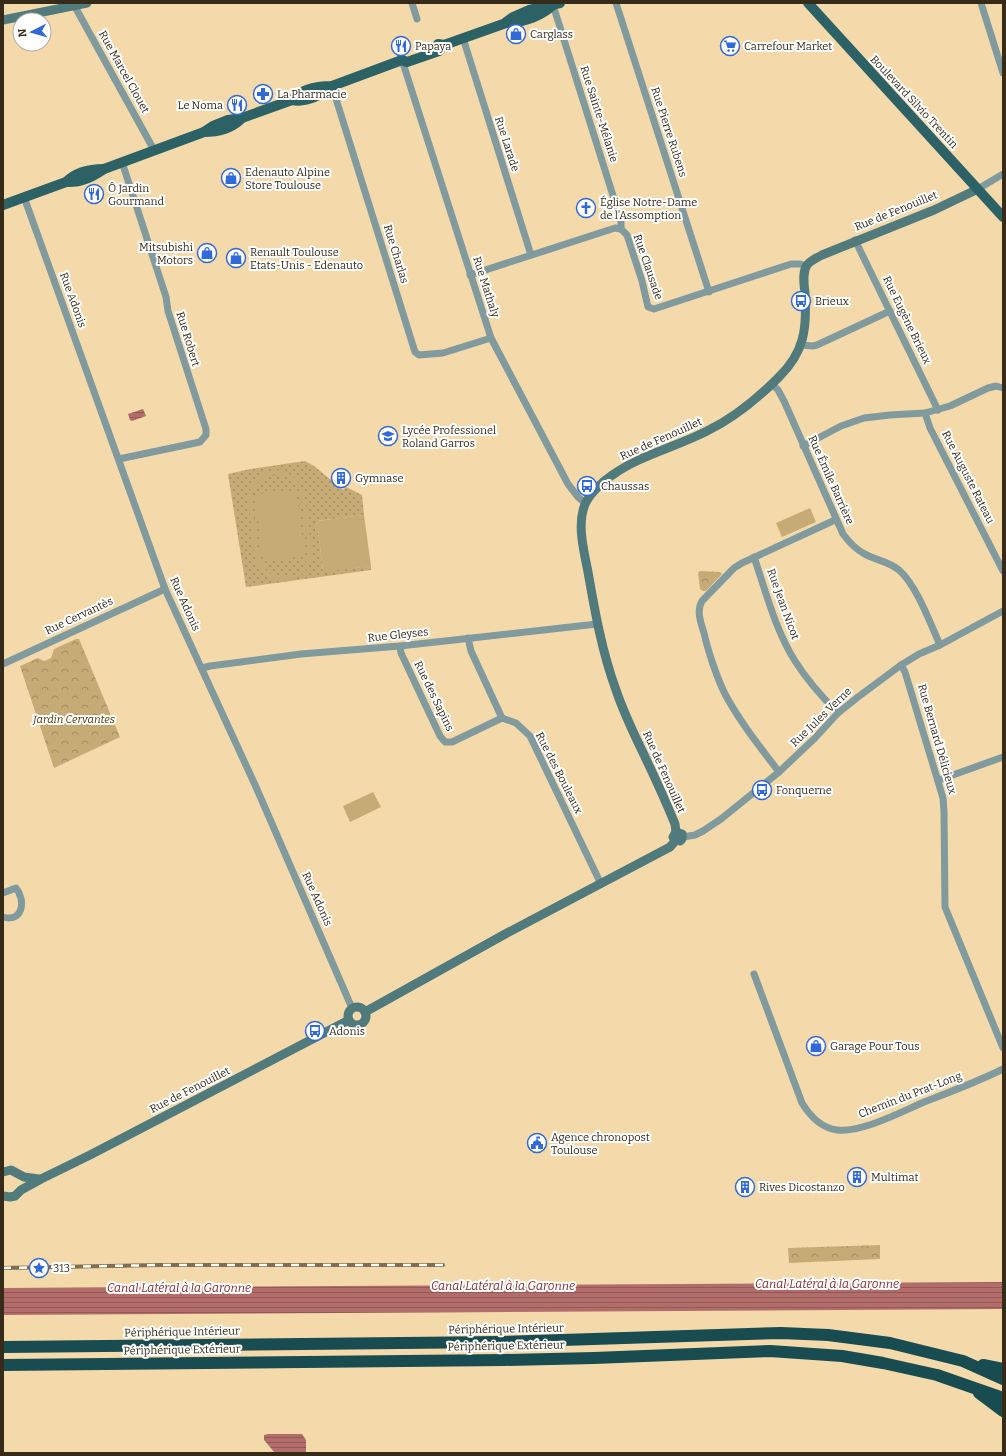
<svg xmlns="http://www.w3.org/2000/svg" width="1006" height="1456" font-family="Bitter,serif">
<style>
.grass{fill:url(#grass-dots)}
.park{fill:url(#park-crowns)}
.pitch{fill:#c7ab76;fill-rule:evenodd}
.water{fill:url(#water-rules)}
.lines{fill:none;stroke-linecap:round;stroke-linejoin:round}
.street{stroke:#809a9d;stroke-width:7}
.secondary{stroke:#517a7d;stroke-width:9}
.primary{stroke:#2c6266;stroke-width:10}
.highway{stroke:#194c50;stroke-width:12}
.rail-casing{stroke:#7f6f51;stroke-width:4}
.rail{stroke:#fff;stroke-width:2.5;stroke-dasharray:8;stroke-linecap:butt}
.labels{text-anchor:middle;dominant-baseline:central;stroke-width:4;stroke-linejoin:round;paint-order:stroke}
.poi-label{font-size:11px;fill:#352b18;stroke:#fff;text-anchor:start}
.street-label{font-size:11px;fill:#352b18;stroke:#fff}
.park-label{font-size:11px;font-style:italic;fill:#4e3703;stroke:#fff}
.water-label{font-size:12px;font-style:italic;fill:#832d2f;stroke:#fff}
</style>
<defs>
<pattern id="grass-dots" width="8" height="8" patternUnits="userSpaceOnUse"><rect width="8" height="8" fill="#c7ab76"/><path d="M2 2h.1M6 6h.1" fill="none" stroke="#a28b60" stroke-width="1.8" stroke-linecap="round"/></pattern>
<pattern id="park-crowns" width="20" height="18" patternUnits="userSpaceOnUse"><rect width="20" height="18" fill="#c7ab76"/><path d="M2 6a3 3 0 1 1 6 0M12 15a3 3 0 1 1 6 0" fill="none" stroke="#a28b60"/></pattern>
<pattern id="water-rules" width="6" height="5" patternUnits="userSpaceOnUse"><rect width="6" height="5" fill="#b26d6b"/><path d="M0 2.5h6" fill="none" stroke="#925a57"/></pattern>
</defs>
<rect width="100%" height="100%" fill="#f4daab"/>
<polygon class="grass" points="305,461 314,466 343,490 346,487 362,495 364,515 317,521 323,571 371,566 371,570 246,587 228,474 250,469"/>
<g class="park">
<polygon points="700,571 720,572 722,574 706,591 703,591 700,589 698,573"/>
<polygon points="76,639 79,639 120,737 54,768 20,666 38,658 44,661 51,658 54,649"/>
<polygon points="880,1245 880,1259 789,1263 788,1248"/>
</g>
<g class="pitch">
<path d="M280,470C292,474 300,481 304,493C306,507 308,522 310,536C310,542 312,548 312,554C311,576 284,590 267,575C261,571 258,565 255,558L248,499C251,481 261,471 280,470ZM272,474C300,473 301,493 304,515C305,528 307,540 308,552C307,563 302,573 291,576C261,583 258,555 256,534C254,523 253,511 252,500C252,486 260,478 272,474Z"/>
<polygon points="296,490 305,556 263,562 255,495"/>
<polygon points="810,508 816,522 782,537 776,523"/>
<polygon points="364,515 371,566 323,572 317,521"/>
<polygon points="373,792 381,807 350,822 343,806"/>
</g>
<g class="water">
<polygon points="143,409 146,416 132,421 130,420 128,414"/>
<polygon points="1003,1282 1003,1309 3,1315 3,1288"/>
<polygon points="268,1434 302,1434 306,1440 306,1453 275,1453 264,1440 264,1435"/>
</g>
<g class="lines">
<g class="street">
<polyline points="412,3 417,19"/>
<polyline points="616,3 709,292"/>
<polyline points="981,3 1003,73"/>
<polyline points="74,5 154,150"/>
<polyline points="553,5 621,221 621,229"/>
<polyline points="463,38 531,255"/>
<polyline points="402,60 491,338 568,484 578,497 585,503"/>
<polyline points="332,86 415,352 419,355 443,353 491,338"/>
<polyline points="978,189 1003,174"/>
<polyline points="24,197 165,589 256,787 352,1008"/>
<polyline points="855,240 938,410"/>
<polyline points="470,275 615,228 621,229 627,235 642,281 648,307 654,309 791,264 800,264 807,266"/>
<polyline points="801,345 813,346 817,345 890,311"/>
<path d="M772,384L778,390L784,401L843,534C849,542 854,548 863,553C874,560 888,561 899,570C917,586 930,623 940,645"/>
<polyline points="925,413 930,428 1003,571"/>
<polyline points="803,446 841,426 864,418 890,415 925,413 950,406 988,388 996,386 1003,388"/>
<polyline points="119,459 200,442 206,435 206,429 168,311 166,297 122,162"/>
<path d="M754,557C766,592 775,629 795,661C807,680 822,697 838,713"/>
<polyline points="468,638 471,651 502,718 516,723 530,736 601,884"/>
<polyline points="400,646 401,653 440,736 445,742 452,742 502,718"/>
<polyline points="3,664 165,589"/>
<polyline points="901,665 905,672 943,798 944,812 945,907 1003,1048"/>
<polyline points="202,668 210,666 301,654 400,646 597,624"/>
<path d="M779,772C760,747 740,722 725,694C717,678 708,651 704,633C701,623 696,611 702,601L734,568L742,563L835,520"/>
<polyline points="939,780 1003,757"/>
<polyline points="683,837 695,835 703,831 721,819 779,772 815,738 838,713 858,697 901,665 919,654 940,645 1003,611"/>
<path d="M3,893L16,888C26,900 23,923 3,917"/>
<path d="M754,974L802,1103C810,1116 821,1128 837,1130C861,1133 901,1112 924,1102C950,1092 977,1082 1003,1069"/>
</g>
<g class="secondary">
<polyline points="3,20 87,3"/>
<path d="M676,840L673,837L676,832L675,824C666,802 656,780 646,759C635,736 624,714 616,690C602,652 595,612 588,572C584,551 576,523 586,502C591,493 602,482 611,476C640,455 676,447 707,431C734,418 757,399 778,378C805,352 807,328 805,293C804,284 802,273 807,265C811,260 817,258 822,255L934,210L978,189"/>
<circle cx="357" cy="1016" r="9"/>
<polyline points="365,1012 507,933 670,847 676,840 680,841 682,839 682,834 676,832"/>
<polyline points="3,1172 11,1170 24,1177 39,1179"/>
<polyline points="3,1196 10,1197 15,1196 21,1190 41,1179 90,1155 349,1020"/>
</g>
<g class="primary">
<polyline points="808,3 1003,217"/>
<polyline points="506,22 513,17 529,10 560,3"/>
<path d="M438,44L444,45L506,23C523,22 540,17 553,5"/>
<path d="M292,100C306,103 321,95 332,86"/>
<path d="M204,132C218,132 230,129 240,120"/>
<path d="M66,182C76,172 90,169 104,169"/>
<path d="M3,205L66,182C81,183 92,177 104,169L204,132L213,126L228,120L242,118L292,100C301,89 317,86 332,86L402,60L407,62L439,51L444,45"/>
</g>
<g class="highway">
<polyline points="3,1347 500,1342 781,1333 828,1335 890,1343 963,1361 1003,1379"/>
<polyline points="3,1365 504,1360 594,1358 770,1351 842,1356 883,1363 937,1375 1003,1398"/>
<polyline points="983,1365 1003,1369"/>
<polyline points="979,1393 1003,1411"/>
</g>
<defs>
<polyline id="rail" points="3,1268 160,1265 443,1265"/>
</defs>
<use href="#rail" class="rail-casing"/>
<use href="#rail" class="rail"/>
</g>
<defs>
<symbol id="shop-ring" viewBox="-11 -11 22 22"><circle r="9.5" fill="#fff" stroke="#3269d8" stroke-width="1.5"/><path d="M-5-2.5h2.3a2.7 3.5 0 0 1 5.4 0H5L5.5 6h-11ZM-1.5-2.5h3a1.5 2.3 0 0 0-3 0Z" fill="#3269d8"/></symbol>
<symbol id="restaurant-ring" viewBox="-11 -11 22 22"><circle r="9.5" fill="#fff" stroke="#3269d8" stroke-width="1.5"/><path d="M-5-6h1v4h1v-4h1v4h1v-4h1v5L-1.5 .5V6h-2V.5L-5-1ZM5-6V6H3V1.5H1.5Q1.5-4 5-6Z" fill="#3269d8"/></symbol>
<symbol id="supermarket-ring" viewBox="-11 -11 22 22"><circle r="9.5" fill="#fff" stroke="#3269d8" stroke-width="1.5"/><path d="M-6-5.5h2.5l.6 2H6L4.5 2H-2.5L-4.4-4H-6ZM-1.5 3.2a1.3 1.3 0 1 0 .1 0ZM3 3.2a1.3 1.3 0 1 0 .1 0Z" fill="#3269d8"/></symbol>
<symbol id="pharmacy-ring" viewBox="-11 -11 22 22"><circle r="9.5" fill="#fff" stroke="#3269d8" stroke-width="1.5"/><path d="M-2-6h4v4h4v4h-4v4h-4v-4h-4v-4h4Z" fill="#3269d8"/></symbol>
<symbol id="church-ring" viewBox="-11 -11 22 22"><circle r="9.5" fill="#fff" stroke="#3269d8" stroke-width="1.5"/><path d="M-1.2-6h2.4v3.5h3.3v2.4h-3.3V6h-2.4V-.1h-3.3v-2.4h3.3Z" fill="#3269d8"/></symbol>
<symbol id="bus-ring" viewBox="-11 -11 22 22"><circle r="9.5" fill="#fff" stroke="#3269d8" stroke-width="1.5"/><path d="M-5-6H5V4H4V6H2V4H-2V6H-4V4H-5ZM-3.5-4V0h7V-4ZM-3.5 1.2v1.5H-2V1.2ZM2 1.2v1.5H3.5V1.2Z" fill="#3269d8"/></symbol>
<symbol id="school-ring" viewBox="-11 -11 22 22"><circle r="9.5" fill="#fff" stroke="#3269d8" stroke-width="1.5"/><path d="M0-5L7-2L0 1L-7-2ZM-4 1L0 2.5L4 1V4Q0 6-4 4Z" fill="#3269d8"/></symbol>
<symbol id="building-ring" viewBox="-11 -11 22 22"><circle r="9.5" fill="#fff" stroke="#3269d8" stroke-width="1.5"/><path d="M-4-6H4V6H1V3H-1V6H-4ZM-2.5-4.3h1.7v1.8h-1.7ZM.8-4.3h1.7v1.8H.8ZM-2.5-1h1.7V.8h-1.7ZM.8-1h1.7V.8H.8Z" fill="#3269d8"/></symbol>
<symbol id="civic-ring" viewBox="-11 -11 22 22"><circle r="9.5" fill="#fff" stroke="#3269d8" stroke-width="1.5"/><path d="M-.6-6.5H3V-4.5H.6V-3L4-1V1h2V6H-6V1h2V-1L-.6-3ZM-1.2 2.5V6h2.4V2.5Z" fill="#3269d8"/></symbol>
<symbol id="sight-ring" viewBox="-11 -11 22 22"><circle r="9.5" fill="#fff" stroke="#3269d8" stroke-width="1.5"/><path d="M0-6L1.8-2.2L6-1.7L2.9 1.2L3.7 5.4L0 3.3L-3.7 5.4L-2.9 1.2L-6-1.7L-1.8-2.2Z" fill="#3269d8"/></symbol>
</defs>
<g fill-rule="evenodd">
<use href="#shop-ring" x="505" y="23" width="22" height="22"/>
<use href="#restaurant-ring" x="390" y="35" width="22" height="22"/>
<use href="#supermarket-ring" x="719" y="35" width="22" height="22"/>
<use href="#pharmacy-ring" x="252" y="83" width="22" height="22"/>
<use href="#restaurant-ring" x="226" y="94" width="22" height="22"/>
<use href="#shop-ring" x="220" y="167" width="22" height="22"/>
<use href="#restaurant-ring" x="83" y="183" width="22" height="22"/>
<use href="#church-ring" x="575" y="197" width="22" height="22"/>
<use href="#shop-ring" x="196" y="242" width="22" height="22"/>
<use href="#shop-ring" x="225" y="247" width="22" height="22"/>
<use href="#bus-ring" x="790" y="290" width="22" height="22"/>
<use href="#school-ring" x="377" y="425" width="22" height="22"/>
<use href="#building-ring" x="330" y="467" width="22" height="22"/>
<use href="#bus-ring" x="576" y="475" width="22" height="22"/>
<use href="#bus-ring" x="751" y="779" width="22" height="22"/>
<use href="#bus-ring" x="304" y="1020" width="22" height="22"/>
<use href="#shop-ring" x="805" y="1035" width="22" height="22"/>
<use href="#civic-ring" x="526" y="1132" width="22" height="22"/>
<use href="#building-ring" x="846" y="1166" width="22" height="22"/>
<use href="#building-ring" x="734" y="1176" width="22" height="22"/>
<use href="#sight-ring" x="28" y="1257" width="22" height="22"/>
</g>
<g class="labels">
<g class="poi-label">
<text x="530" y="34">Carglass</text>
<text x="415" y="46">Papaya</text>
<text x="744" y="46">Carrefour Market</text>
<text x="277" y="94">La Pharmacie</text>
<text x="223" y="105" text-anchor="end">Le Noma</text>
<text x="245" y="172">Edenauto Alpine<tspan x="245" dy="13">Store Toulouse</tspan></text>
<text x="108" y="188">Ô Jardin<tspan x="108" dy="13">Gourmand</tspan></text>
<text x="600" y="202">Église Notre-Dame<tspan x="600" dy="13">de l'Assomption</tspan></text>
<text x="193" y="247" text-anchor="end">Mitsubishi<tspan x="193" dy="13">Motors</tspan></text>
<text x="250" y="252">Renault Toulouse<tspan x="250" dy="13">Etats-Unis - Edenauto</tspan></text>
<text x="815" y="301">Brieux</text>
<text x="402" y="430">Lycée Professionel<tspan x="402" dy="13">Roland Garros</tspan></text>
<text x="355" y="478">Gymnase</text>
<text x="601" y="486">Chaussas</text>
<text x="776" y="790">Fonquerne</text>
<text x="329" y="1031">Adonis</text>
<text x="830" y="1046">Garage Pour Tous</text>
<text x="551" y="1137">Agence chronopost<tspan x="551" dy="13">Toulouse</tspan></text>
<text x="871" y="1177">Multimat</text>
<text x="759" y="1187">Rives Dicostanzo</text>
<text x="53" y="1268">313</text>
</g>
<g class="street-label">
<text transform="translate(124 72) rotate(61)">Rue Marcel Clouet</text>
<text transform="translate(914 102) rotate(47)">Boulevard Silvio Trentin</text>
<text transform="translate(599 114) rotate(72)">Rue Sainte-Mélanie</text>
<text transform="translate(669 132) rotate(72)">Rue Pierre Rubens</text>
<text transform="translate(507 144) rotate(72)">Rue Larade</text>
<text transform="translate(896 211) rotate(-22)">Rue de Fenouillet</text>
<text transform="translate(396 254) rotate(73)">Rue Charlas</text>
<text transform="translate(648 267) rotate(71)">Rue Clausade</text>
<text transform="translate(486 287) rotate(72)">Rue Mathaly</text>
<text transform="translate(73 300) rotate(70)">Rue Adonis</text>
<text transform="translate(907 320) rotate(64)">Rue Eugène Brieux</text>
<text transform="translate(188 339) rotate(73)">Rue Robert</text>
<text transform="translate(661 439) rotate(-24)">Rue de Fenouillet</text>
<text transform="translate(968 477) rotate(63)">Rue Auguste Rateau</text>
<text transform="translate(831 480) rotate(66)">Rue Émile Barrière</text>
<text transform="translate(185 604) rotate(66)">Rue Adonis</text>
<text transform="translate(783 604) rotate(70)">Rue Jean Nicot</text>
<text transform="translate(79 616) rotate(-25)">Rue Cervantès</text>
<text transform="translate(398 635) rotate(-6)">Rue Gleyses</text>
<text transform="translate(434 696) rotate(64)">Rue des Sapins</text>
<text transform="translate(821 717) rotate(-44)">Rue Jules Verne</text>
<text transform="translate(937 739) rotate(74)">Rue Bernard Délicieux</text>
<text transform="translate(664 772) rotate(66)">Rue de Fenouillet</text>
<text transform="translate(559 773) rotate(63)">Rue des Bouleaux</text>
<text transform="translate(317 899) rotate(66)">Rue Adonis</text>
<text transform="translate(190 1090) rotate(-27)">Rue de Fenouillet</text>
<text transform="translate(910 1095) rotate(-21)">Chemin du Prat-Long</text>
<text transform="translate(506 1329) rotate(-1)">Périphérique Intérieur</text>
<text transform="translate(182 1332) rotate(-1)">Périphérique Intérieur</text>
<text transform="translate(506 1346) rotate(-1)">Périphérique Extérieur</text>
<text transform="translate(182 1350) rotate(-1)">Périphérique Extérieur</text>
</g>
<g class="park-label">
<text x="74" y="719">Jardin Cervantes</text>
</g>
<g class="water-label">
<text x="827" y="1284">Canal Latéral à la Garonne</text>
<text x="503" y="1286">Canal Latéral à la Garonne</text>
<text x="179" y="1288">Canal Latéral à la Garonne</text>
</g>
</g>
<rect width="1006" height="1456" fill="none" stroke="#352b18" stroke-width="8"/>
<g transform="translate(32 32) rotate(264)"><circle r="19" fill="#ffffff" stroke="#aeaaa3"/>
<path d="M0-3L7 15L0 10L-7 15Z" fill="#3269d8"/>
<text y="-6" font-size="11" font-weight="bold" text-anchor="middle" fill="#352b18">N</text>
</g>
</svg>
